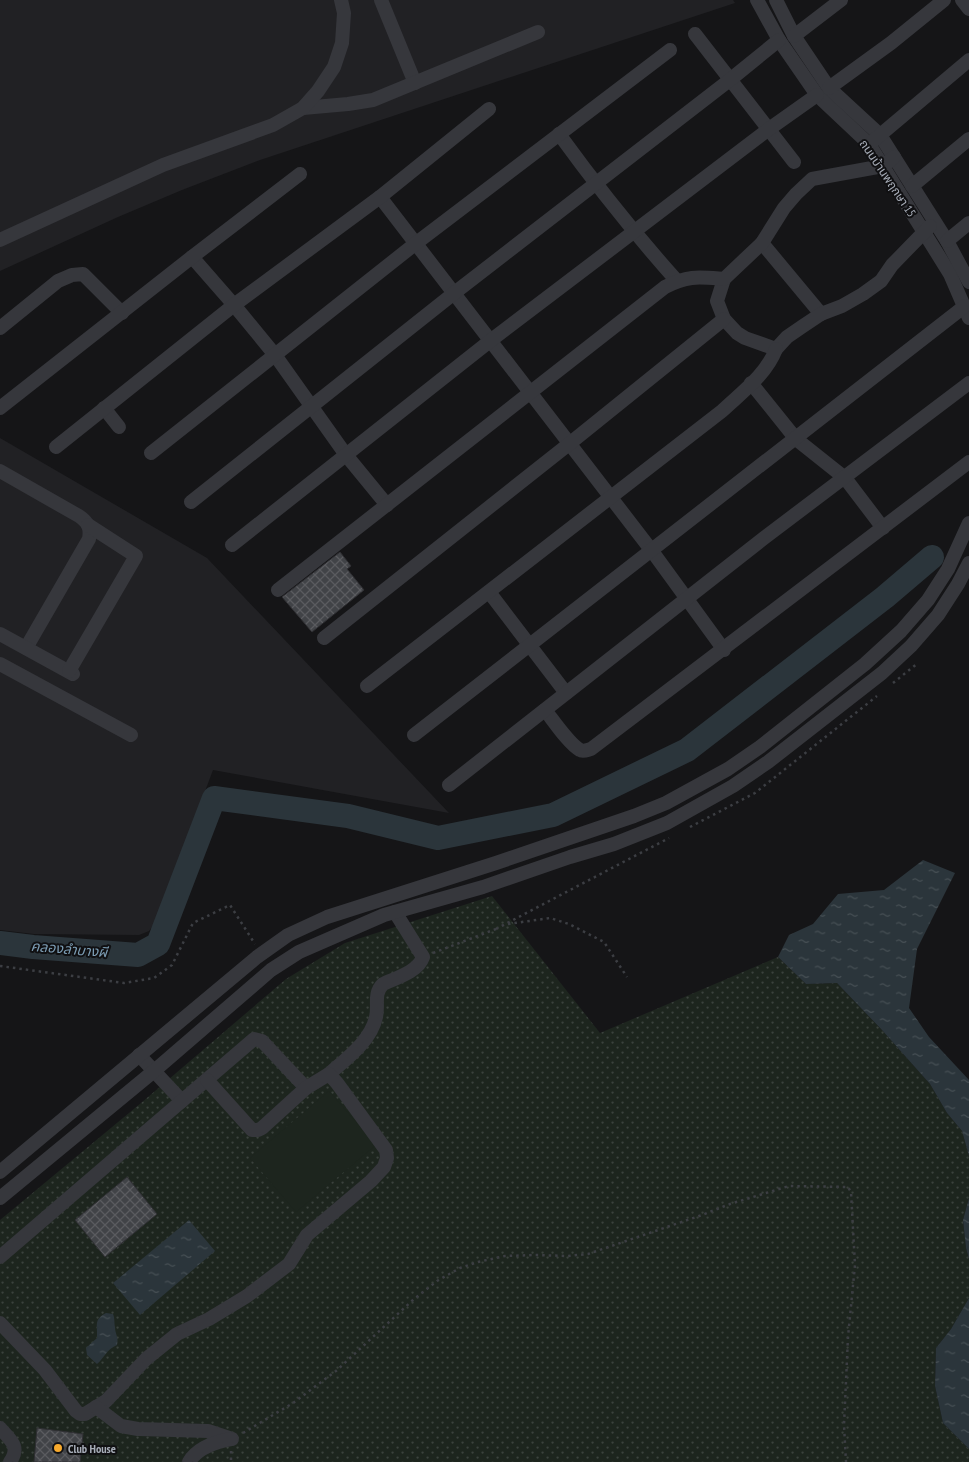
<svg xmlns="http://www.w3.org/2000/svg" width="969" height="1462" font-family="'PT Sans Narrow','Noto Sans Thai',sans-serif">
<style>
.built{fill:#212124}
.grass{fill:url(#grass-dots)}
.pitch{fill:#1d251e}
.water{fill:url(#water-ripples)}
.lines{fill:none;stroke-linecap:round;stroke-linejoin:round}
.river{stroke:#2b353b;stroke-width:24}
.building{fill:url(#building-cross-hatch);stroke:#2f2f33}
.path{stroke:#3c3e43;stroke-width:2.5;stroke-dasharray:2.5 4;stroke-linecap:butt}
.minor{stroke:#36373c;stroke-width:14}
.poi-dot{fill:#f7a92d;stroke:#101012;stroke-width:2}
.labels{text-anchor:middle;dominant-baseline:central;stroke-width:4;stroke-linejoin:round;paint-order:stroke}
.street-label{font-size:12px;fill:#a7adb8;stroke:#101012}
.poi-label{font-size:12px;font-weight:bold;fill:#a7adb8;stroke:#101012;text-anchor:start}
.water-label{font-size:14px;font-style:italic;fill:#7c9db4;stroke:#101012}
</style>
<defs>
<pattern id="grass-dots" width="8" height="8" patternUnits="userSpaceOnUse" patternTransform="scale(1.25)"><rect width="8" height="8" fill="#1d251e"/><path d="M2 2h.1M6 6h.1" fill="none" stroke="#3b423d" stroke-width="1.8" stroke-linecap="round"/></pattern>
<pattern id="water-ripples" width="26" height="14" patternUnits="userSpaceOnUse" patternTransform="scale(1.25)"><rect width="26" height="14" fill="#2b353b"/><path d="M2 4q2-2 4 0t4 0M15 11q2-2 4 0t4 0" fill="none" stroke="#475055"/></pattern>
<pattern id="building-cross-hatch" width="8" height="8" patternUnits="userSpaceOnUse" patternTransform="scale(1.25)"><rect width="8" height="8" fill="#414347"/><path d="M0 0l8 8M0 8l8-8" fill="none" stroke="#5a5b5f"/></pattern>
</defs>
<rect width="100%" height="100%" fill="#151517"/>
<g class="built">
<polygon points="0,0 733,0 735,3 260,160 182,190 118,217 0,271"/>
<polygon points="0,438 207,558 449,813 213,770 156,922 149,931 139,935 34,934 0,930"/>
</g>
<polygon class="grass" points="492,896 600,1033 778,957 806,984 837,983 881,1029 930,1084 947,1113 962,1131 969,1156 969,1198 963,1220 966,1248 969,1259 969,1298 951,1329 936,1348 935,1386 943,1423 969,1449 969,1462 0,1462 0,1220 141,1103 286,979 345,943"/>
<polygon class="pitch" points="329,1091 376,1145 296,1212 250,1158"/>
<g class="water">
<polygon points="923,860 955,873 917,949 909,1008 929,1037 969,1080 969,1156 962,1131 947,1113 930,1084 881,1029 837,983 806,984 778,957 789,935 813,924 838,894 884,890"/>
<polygon points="969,1198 969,1259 966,1248 963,1220"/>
<polygon points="189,1220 215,1251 140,1315 113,1283"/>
<polygon points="969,1298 969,1449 943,1423 935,1386 936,1348 951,1329"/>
<path d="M106,1313L113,1314C115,1319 114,1322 115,1327C115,1334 119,1337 117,1345C106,1350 105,1357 97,1364L87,1355L86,1348L97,1338C98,1325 93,1320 106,1313Z"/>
</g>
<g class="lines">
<polyline class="river" points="0,943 33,947 138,955 158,944 214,798 348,816 438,838 553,815 687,750 885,597 932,557"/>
</g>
<g class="building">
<polygon points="340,552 351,566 347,569 364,590 312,632 282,597"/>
<polygon points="127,1177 157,1214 105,1257 75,1220"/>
<polygon points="37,1428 83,1434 80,1462 34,1462"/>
</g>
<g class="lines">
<g class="path">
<polyline points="893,683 918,663"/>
<polyline points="690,827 755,793 877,696"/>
<polyline points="508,924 550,918 569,924 604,942 627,977"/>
<polyline points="496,929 669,838"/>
<polyline points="433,953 496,929"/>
<polyline points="0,966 124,983 154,978 172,965 193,923 230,905 255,944"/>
<polyline points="243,1433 293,1403 336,1371 414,1299 437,1281 460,1268 478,1262 505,1256 535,1255 568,1256 588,1254 702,1215 730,1204 789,1186 848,1187 851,1192 855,1265 848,1337 844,1425 846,1462"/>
<polyline points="231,1451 231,1462"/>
</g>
<g class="minor">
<polyline points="381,0 415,83"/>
<polyline points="757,0 779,40 817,95 869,144 950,274 969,318"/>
<polyline points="776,0 794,36 829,88 880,135 947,241 969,282"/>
<polyline points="962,0 969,9"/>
<polyline points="695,34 794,162"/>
<polyline points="794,36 841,0"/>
<polyline points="829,88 891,43 944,0"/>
<polyline points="303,108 348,104 373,100 538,32"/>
<path d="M559,134C596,185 635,234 677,281"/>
<polyline points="873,141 969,60"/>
<polyline points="912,186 969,139"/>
<polyline points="380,197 652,551 724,650"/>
<polyline points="0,240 163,165 273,125 303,108 318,91 334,67 342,43 344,13 341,0"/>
<polyline points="947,241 969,223"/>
<polyline points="762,243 821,314"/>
<polyline points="192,257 234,305 275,355 346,455 387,505"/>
<polyline points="724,279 717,301 724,319 737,333 745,338 776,349 787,337 803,326 821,314 842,306 863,294 881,281 892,265 930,226"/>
<polyline points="0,328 58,281 72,275 83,274 122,313"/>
<polyline points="751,383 796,439 845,478 883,528"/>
<polyline points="0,408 192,257 300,174"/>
<polyline points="104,408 119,427"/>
<polyline points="56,447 234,305 380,197 489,109"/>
<polyline points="151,453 415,244 670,50"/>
<path d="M0,471L79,516C88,522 91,528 89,539L26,648"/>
<polyline points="191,502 453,294 731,79 779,40"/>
<polyline points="232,545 490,341 769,129 817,95"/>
<path d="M278,590L665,287C688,275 699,277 724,279L762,243L784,208L796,194L812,179L883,166L894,157"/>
<polyline points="489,592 566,693"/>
<polyline points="0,634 73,674"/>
<polyline points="324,638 569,444 724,319"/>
<polyline points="0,664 131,735"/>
<polyline points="69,671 136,556 88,525"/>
<path d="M367,686L722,411C742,392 766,375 776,349"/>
<path d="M545,710C553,720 569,744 580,750C583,752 587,750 591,749C718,654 844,558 969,462"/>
<polyline points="414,735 965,306"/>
<polyline points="449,785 764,538 969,383"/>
<polyline points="139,1055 182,1101"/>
<path d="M329,1074C346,1059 371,1041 376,1017C379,1005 373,994 383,984C396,978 418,972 423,957L395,912"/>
<polyline points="0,1172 257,957 288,935 327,917 496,863 634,816 666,803 728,769 760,747 865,664 901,631 928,600 948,569 969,523"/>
<polyline points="0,1198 154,1071 271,970 299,952 384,915 483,887 570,857 614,844 667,823 733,786 768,762 882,673 911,646 938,615 958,584 969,563"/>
<polyline points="0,1257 254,1039 262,1041 306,1088"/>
<polyline points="0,1323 45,1370 76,1411 80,1414 85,1414 106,1401 146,1359 177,1334 209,1319 247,1296 289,1264 307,1235 371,1181 384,1167 387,1158 386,1150 337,1083 329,1074 306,1088 262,1128 258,1130 252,1130 207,1080"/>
<polyline points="96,1407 121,1426 138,1429 208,1431 232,1439"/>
<path d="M0,1428C10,1440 21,1446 10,1462"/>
<path d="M189,1462C197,1448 215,1442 231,1439"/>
</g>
</g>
<circle class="poi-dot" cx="58" cy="1448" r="5"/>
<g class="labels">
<g class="street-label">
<text transform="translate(888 178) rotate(56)">ถนนบ้านพฤกษา 15</text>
</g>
<g class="poi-label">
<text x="68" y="1448">Club House</text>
</g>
<g class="water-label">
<text transform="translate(69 949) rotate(5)">คลองลำบางผี</text>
</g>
</g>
</svg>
